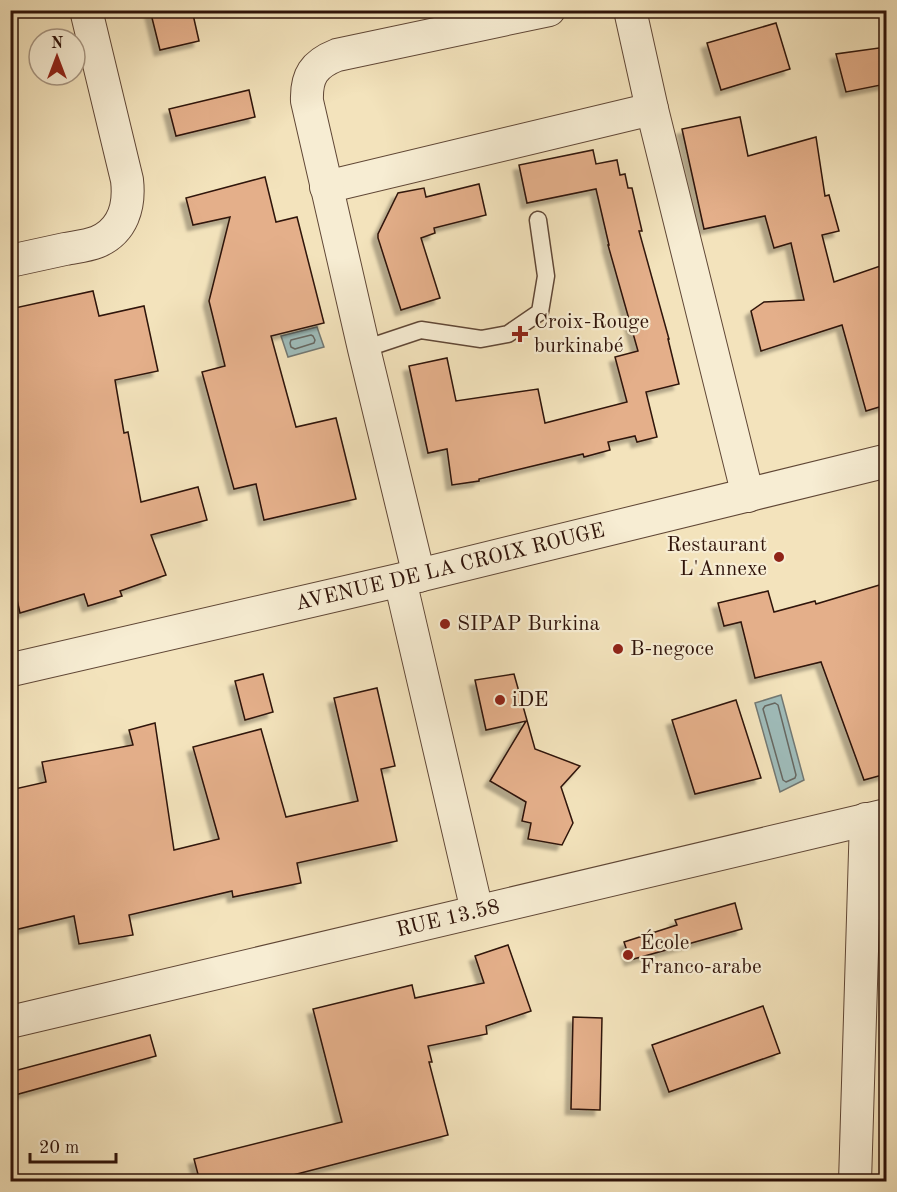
<svg xmlns="http://www.w3.org/2000/svg" width="897" height="1192" font-family="'Old Standard TT',serif">
<style>
.water{fill:#9fbcba;stroke:#727873;stroke-width:1.5}
.lines{fill:none;stroke-linecap:round;stroke-linejoin:round}
.shore{stroke:#676862;stroke-width:1.5}
.building{fill:#e4af8a;stroke:#2f1309;stroke-width:1.5;filter:url(#shadow)}
.service-casing{stroke:#604736;stroke-width:19}
.minor-casing{stroke:#604736;stroke-width:34}
.tertiary-casing{stroke:#604736;stroke-width:35}
.service{stroke:#f7edd3;stroke-width:16}
.minor{stroke:#f7edd3;stroke-width:32}
.tertiary{stroke:#f7edd3;stroke-width:33}
.poi-dot{fill:#8f2418;stroke:#f7edd3;stroke-width:2}
.labels{text-anchor:middle;dominant-baseline:central;stroke-width:4.5;stroke-linejoin:round;paint-order:stroke}
.poi-label{font-size:21px;fill:#2f1309;stroke:#f7edd3;text-anchor:start}
.street-label{font-size:21px;fill:#2f1309;stroke:#f7edd3}
</style>
<defs>
<filter id="shadow"><feDropShadow dx="-5.5" dy="5.5" stdDeviation="1.5" flood-color="#0004"/></filter>
</defs>
<rect width="100%" height="100%" fill="#f3e3bc"/>
<filter id="stains"><feTurbulence type="fractalNoise" baseFrequency=".00333" numOctaves="4"/><feColorMatrix values="0 0 0 0 .2 0 0 0 0 .09 0 0 0 0 .02 0 0 0 .5 -.17"/></filter>
<radialGradient id="worn" r=".72"><stop offset=".6" stop-color="#630" stop-opacity="0"/><stop offset="1" stop-color="#630" stop-opacity=".3"/></radialGradient>
<g class="water">
<polygon points="317,327 324,347 288,357 281,336"/>
<polygon points="781,695 804,780 780,792 755,703"/>
</g>
<g class="lines">
<g class="shore">
<polygon points="311,335 313,336 315,340 314,343 295,349 291,347 290,343 291,340"/>
<polygon points="775,703 778,705 796,775 795,778 786,782 783,780 763,709 765,706"/>
</g>
</g>
<g class="building">
<polygon points="150,10 192,10 199,41 160,50"/>
<polygon points="776,23 790,69 721,90 707,43"/>
<polygon points="886,47 886,84 846,92 836,54"/>
<polygon points="249,90 255,117 176,136 169,109"/>
<polygon points="740,117 748,156 816,137 825,196 829,195 839,231 822,235 834,282 886,264 886,405 866,411 842,325 761,351 751,311 764,302 804,300 791,243 774,248 765,216 704,229 682,129"/>
<polygon points="593,150 596,164 617,160 620,175 625,174 628,188 632,188 642,231 639,231 669,339 668,339 679,384 646,392 657,437 637,442 635,436 608,442 610,450 584,457 583,454 479,479 479,481 452,485 447,449 428,453 409,366 447,358 456,401 538,389 545,423 627,402 615,357 638,351 608,245 609,245 596,189 527,203 519,165"/>
<polygon points="265,177 276,222 297,217 324,323 271,336 296,427 336,418 356,499 264,520 256,484 234,489 202,372 225,366 209,301 230,217 193,225 186,198"/>
<polygon points="479,184 486,215 434,228 435,233 421,238 440,298 401,310 378,238 378,234 398,193 424,188 426,197"/>
<polygon points="93,291 99,316 144,306 158,371 115,380 124,433 128,432 141,502 198,487 207,520 151,535 166,575 120,591 122,596 88,606 84,594 20,613 10,569 10,309"/>
<polygon points="886,583 886,774 864,780 821,662 755,678 741,622 724,626 718,603 768,591 774,612 815,601 816,604"/>
<polygon points="263,674 273,712 245,720 235,681"/>
<polygon points="514,674 535,749 580,766 561,787 573,823 562,845 528,839 531,823 522,821 526,802 490,781 526,721 486,730 475,680"/>
<polygon points="377,688 395,766 381,769 397,841 297,863 301,883 233,897 232,891 129,915 133,935 79,944 74,916 10,931 10,790 46,782 42,762 133,745 129,730 155,723 174,850 219,839 193,747 261,729 286,817 358,801 334,698"/>
<polygon points="736,700 761,778 695,794 672,720"/>
<polygon points="735,903 742,929 630,960 624,942 677,925 675,920"/>
<polygon points="508,945 531,1011 486,1026 487,1034 428,1046 432,1062 429,1062 448,1135 266,1182 200,1182 194,1159 342,1122 313,1009 412,985 415,998 484,983 475,956"/>
<polygon points="763,1006 780,1053 669,1092 652,1045"/>
<polygon points="573,1017 602,1018 600,1110 571,1109"/>
<polygon points="150,1035 156,1056 15,1095 10,1080 10,1072"/>
</g>
<g class="lines">
<defs>
<polyline id="service" points="364,349 421,330 481,339 508,334 540,312 546,276 538,220"/>
<g id="minor">
<polyline points="630,10 652,109 748,496"/>
<polyline points="326,187 652,109"/>
<path d="M10,261C29,257 47,253 65,249C75,247 87,246 97,242C123,231 130,206 127,180L86,10"/>
<path d="M419,576L364,349L307,101C306,76 314,64 337,55L549,10"/>
<polyline points="400,580 477,911"/>
<path id="s1" d="M10,1022L886,815"/>
<polyline points="855,1182 866,819"/>
</g>
<g id="tertiary">
<path id="s2" d="M10,670L400,580L886,461"/>
</g>
</defs>
<use href="#service" class="service-casing"/>
<use href="#minor" class="minor-casing"/>
<use href="#tertiary" class="tertiary-casing"/>
<use href="#service" class="service"/>
<use href="#minor" class="minor"/>
<use href="#tertiary" class="tertiary"/>
</g>
<g class="poi-dot">
<path d="M517 325h6v6h6v6h-6v6h-6v-6h-6v-6h6z"/>
<circle cx="779" cy="557" r="6"/>
<circle cx="445" cy="624" r="6"/>
<circle cx="618" cy="649" r="6"/>
<circle cx="500" cy="700" r="6"/>
<circle cx="628" cy="955" r="6"/>
</g>
<g class="labels">
<g class="poi-label">
<text x="534" y="322">Croix-Rouge<tspan x="534" dy="24">burkinabé</tspan></text>
<text x="767" y="545" text-anchor="end">Restaurant<tspan x="767" dy="24">L'Annexe</tspan></text>
<text x="457" y="624">SIPAP Burkina</text>
<text x="630" y="649">B-negoce</text>
<text x="512" y="700">iDE</text>
<text x="640" y="943">École<tspan x="640" dy="24">Franco-arabe</tspan></text>
</g>
<g class="street-label">
<text stroke="none"><textPath href="#s2" startOffset="452">AVENUE DE LA CROIX ROUGE</textPath></text>
<text stroke="none"><textPath href="#s1" startOffset="450">RUE 13.58</textPath></text>
</g>
</g>
<rect width="897" height="1192" fill="none" stroke="#f3e3bc" stroke-width="36"/>
<rect x="12" y="12" width="873" height="1168" fill="none" stroke="#2f1309" stroke-width="3"/>
<rect x="18" y="18" width="861" height="1156" fill="none" stroke="#2f1309" stroke-width="1.5"/>
<g transform="translate(57 57)"><circle r="28" fill="#f7edd3" stroke="#a79682" stroke-width="1.5"/>
<path d="M0-4.5L10 22L0 15L-10 22Z" fill="#8f2418"/>
<text y="-9" font-size="16" font-weight="bold" text-anchor="middle" fill="#2f1309">N</text>
</g>
<path d="M30 1153v9h86v-9" fill="none" stroke="#2f1309" stroke-width="3"/>
<text x="39" y="1153" font-size="18" fill="#2f1309" stroke="#f7edd3" stroke-width="4.5" paint-order="stroke">20 m</text>
<rect width="100%" height="100%" filter="url(#stains)"/>
<rect width="100%" height="100%" fill="url(#worn)"/>
</svg>
